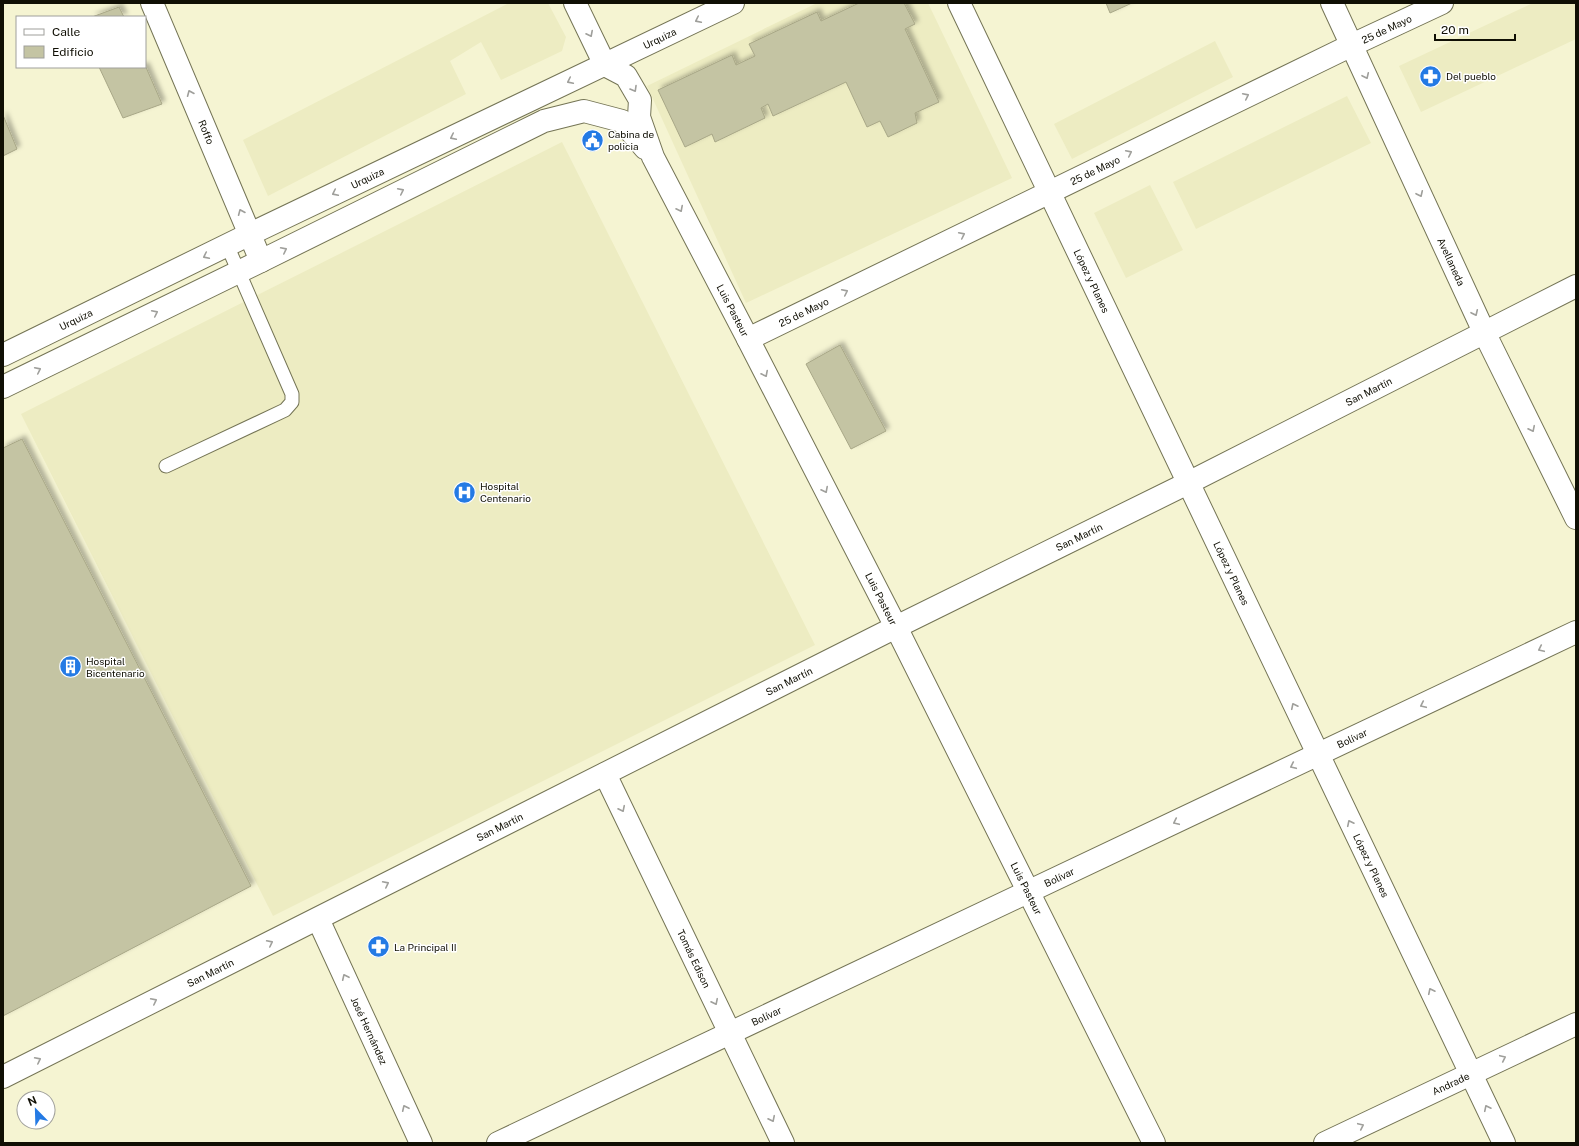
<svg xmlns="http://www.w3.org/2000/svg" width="1579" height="1146" font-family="'Public Sans',sans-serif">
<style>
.built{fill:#edecc2}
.building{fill:#c4c4a3;stroke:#a8a787;filter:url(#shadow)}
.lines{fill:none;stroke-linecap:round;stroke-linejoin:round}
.lane-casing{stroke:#747455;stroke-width:15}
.street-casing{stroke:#747455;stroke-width:24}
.secondary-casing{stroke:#747455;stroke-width:24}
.lane{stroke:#fff;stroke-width:13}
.street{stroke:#fff;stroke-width:22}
.secondary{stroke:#fff;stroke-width:22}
.oneway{stroke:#9f9f9b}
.labels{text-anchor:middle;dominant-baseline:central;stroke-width:3;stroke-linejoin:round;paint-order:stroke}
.street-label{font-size:10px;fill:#100f04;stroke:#fff}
.poi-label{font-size:10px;fill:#100f04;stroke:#fff;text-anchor:start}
</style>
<defs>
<filter id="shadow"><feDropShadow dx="3.5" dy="-3.5" stdDeviation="2" flood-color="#0004"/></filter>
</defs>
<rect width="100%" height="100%" fill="#f5f4d2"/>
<g class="built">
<polygon points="509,3 548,3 566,37 562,51 501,80 481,42 450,61 466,94 268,196 243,140"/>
<polygon points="817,3 928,3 1012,178 746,303 647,86"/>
<polygon points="1533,3 1576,3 1576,39 1421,112 1399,66"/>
<polygon points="1215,41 1233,77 1072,159 1054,124"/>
<polygon points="1347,96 1371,143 1196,229 1173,182"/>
<polygon points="562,142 815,645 273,916 21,414"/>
<polygon points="1150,185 1183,250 1126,278 1094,213"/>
</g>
<g class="building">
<polygon points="859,3 904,3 915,24 905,29 939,102 915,113 917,123 888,137 880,121 867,127 846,82 773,116 768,104 761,108 765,118 715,142 712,134 685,147 658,90 732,55 736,65 755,56 749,44 817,12 821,21"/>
<polygon points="1106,3 1132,3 1110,13"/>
<polygon points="119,7 124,17 92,17"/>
<polygon points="145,65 162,104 123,118 99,67 145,67"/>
<polygon points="3,115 17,149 3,156"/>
<polygon points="840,345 886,431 851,449 806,364"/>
<polygon points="22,439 251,886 3,1016 3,448"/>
</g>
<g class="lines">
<defs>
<polyline id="lane" points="166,466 285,410 292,402 292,394 227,245"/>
<g id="street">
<path id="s1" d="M152,3L261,261"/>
<polyline points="575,3 605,65"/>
<path id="s2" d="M959,3L1504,1143"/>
<path id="s3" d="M1332,3L1484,332L1576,518"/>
<path id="s4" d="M748,339L896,627L1154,1143"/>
<path id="s5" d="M605,774L783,1143"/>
<path id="s6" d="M318,919L421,1143"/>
<path id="s7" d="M3,1077L896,627L1188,483L1576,286"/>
<path id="s8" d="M498,1143L1576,632"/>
<path id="s9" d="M1325,1143L1576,1024"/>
</g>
<g id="secondary">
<path id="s10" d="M605,65L626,76L640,100L639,117L653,157L748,339L1352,45L1442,3"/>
<path id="s11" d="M3,355L250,234L733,3"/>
<polyline points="3,387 261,261 544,121 584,111 622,121 645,148"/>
</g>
</defs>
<use href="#lane" class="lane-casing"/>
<use href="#street" class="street-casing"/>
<use href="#secondary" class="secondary-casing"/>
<use href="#lane" class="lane"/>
<use href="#street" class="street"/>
<use href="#secondary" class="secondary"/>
</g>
<defs><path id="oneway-chevron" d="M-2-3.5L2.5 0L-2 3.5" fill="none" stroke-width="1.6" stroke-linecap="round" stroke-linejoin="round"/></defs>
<g class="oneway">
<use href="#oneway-chevron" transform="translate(698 20) rotate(154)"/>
<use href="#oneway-chevron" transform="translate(590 34) rotate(63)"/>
<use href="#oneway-chevron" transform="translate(1366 76) rotate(65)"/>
<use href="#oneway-chevron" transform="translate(570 81) rotate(154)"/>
<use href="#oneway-chevron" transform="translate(634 89) rotate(60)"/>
<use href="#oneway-chevron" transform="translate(190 93) rotate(-113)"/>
<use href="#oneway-chevron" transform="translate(1246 96) rotate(-26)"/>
<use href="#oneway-chevron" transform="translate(453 137) rotate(154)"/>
<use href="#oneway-chevron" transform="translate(1129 153) rotate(-26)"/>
<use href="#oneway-chevron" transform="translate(401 191) rotate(-26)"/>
<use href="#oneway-chevron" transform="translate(335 193) rotate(154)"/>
<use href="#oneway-chevron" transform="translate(1420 194) rotate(65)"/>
<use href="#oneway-chevron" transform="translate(680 209) rotate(63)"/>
<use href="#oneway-chevron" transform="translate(241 212) rotate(-113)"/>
<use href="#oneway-chevron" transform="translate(962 235) rotate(-26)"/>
<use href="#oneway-chevron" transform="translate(284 250) rotate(-27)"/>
<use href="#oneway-chevron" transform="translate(206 256) rotate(154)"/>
<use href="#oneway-chevron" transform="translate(845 292) rotate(-26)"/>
<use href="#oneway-chevron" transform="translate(155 313) rotate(-26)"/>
<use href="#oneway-chevron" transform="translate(1475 313) rotate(65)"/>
<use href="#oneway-chevron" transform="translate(38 370) rotate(-26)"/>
<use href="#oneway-chevron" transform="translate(765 374) rotate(63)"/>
<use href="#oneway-chevron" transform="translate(1532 429) rotate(64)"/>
<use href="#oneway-chevron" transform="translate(825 490) rotate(63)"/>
<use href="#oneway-chevron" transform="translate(1541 649) rotate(155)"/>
<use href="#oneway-chevron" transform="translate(1423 705) rotate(155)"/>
<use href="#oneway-chevron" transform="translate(1294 706) rotate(-116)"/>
<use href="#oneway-chevron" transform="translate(1293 766) rotate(155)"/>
<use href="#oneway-chevron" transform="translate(622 809) rotate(64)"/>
<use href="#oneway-chevron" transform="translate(1176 822) rotate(155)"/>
<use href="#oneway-chevron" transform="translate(1350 823) rotate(-116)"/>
<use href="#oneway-chevron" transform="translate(386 884) rotate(-27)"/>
<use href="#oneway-chevron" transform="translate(270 943) rotate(-27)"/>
<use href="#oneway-chevron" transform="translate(345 977) rotate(-115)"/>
<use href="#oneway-chevron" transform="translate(1431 991) rotate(-116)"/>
<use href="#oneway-chevron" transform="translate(154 1001) rotate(-27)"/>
<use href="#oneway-chevron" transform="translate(715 1002) rotate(64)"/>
<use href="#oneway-chevron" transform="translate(1503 1058) rotate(-25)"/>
<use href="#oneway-chevron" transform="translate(38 1060) rotate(-27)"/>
<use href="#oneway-chevron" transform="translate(405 1108) rotate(-115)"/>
<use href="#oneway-chevron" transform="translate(1487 1108) rotate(-116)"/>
<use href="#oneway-chevron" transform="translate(772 1119) rotate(64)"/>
<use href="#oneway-chevron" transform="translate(1361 1126) rotate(-25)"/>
</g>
<defs>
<symbol id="pharmacy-disc" viewBox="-11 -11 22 22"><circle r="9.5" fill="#247ae4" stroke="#fff"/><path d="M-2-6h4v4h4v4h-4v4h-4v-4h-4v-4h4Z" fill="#fff"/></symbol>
<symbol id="civic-disc" viewBox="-11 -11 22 22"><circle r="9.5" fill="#247ae4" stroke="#fff"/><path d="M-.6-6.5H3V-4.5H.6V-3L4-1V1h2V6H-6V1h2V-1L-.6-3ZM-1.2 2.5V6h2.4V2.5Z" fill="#fff"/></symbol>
<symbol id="hospital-disc" viewBox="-11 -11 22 22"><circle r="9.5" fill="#247ae4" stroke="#fff"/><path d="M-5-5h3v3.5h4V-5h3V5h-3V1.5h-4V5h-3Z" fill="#fff"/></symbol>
<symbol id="building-disc" viewBox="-11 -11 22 22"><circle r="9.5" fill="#247ae4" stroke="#fff"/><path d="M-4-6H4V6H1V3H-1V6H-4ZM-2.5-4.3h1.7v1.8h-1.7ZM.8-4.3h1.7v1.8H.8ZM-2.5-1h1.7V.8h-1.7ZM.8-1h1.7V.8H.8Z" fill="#fff"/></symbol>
</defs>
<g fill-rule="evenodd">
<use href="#pharmacy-disc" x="1418" y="64" width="25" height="25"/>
<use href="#civic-disc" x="580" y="128" width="25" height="25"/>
<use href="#hospital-disc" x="452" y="480" width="25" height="25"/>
<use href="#building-disc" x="58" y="654" width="25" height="25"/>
<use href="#pharmacy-disc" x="366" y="934" width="25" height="25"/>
</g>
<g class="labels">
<g class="street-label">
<text stroke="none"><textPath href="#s10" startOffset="1026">25 de Mayo</textPath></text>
<text stroke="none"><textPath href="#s11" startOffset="729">Urquiza</textPath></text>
<text stroke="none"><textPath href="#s1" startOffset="140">Roffo</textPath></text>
<text stroke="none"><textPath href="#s10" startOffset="702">25 de Mayo</textPath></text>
<text stroke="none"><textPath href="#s11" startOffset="405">Urquiza</textPath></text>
<text stroke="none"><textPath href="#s3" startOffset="285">Avellaneda</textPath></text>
<text stroke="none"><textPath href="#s2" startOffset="308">López y Planes</textPath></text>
<text stroke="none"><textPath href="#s10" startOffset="284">Luis Pasteur</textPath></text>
<text stroke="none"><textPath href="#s10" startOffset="378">25 de Mayo</textPath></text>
<text stroke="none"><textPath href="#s11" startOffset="81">Urquiza</textPath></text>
<text stroke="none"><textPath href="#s7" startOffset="1528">San Martín</textPath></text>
<text stroke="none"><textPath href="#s7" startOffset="1204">San Martín</textPath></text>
<text stroke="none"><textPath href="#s2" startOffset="632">López y Planes</textPath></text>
<text stroke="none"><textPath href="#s4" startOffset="292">Luis Pasteur</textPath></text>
<text stroke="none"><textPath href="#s7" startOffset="880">San Martín</textPath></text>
<text stroke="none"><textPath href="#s8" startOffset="945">Bolívar</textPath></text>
<text stroke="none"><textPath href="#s7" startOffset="556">San Martín</textPath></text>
<text stroke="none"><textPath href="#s2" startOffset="956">López y Planes</textPath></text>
<text stroke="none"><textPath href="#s8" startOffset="621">Bolívar</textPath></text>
<text stroke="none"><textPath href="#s4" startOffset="616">Luis Pasteur</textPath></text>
<text stroke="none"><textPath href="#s5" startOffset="205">Tomás Edison</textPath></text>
<text stroke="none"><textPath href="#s7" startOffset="232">San Martín</textPath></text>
<text stroke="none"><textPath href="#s8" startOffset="297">Bolívar</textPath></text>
<text stroke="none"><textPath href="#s6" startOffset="123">José Hernández</textPath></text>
<text stroke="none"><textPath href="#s9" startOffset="139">Andrade</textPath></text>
</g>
<g class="poi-label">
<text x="1446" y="76">Del pueblo</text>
<text x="608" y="134">Cabina de<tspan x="608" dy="12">policia</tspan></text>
<text x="480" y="486">Hospital<tspan x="480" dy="12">Centenario</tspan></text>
<text x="86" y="661">Hospital<tspan x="86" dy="12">Bicentenario</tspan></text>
<text x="394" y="947">La Principal II</text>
</g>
</g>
<rect width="1579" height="1146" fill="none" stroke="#100f04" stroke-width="8"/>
<rect x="16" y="16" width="130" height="52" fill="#ffffff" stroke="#9f9f9b"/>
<rect x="24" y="29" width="20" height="6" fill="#ffffff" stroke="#9f9f9b"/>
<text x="52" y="36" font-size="12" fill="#100f04">Calle</text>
<rect x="24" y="46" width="20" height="12" fill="#c4c4a3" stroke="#9f9f9b"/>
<text x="52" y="56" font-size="12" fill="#100f04">Edificio</text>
<g transform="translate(36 1110) rotate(337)"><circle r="19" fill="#ffffff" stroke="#9f9f9b"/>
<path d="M0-3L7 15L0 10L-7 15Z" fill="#247ae4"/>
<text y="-6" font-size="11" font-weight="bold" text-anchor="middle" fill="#100f04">N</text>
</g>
<path d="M1435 34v6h80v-6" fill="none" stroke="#100f04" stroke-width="2"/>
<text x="1441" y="34" font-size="12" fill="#100f04" stroke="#ffffff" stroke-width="3" paint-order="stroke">20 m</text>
</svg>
